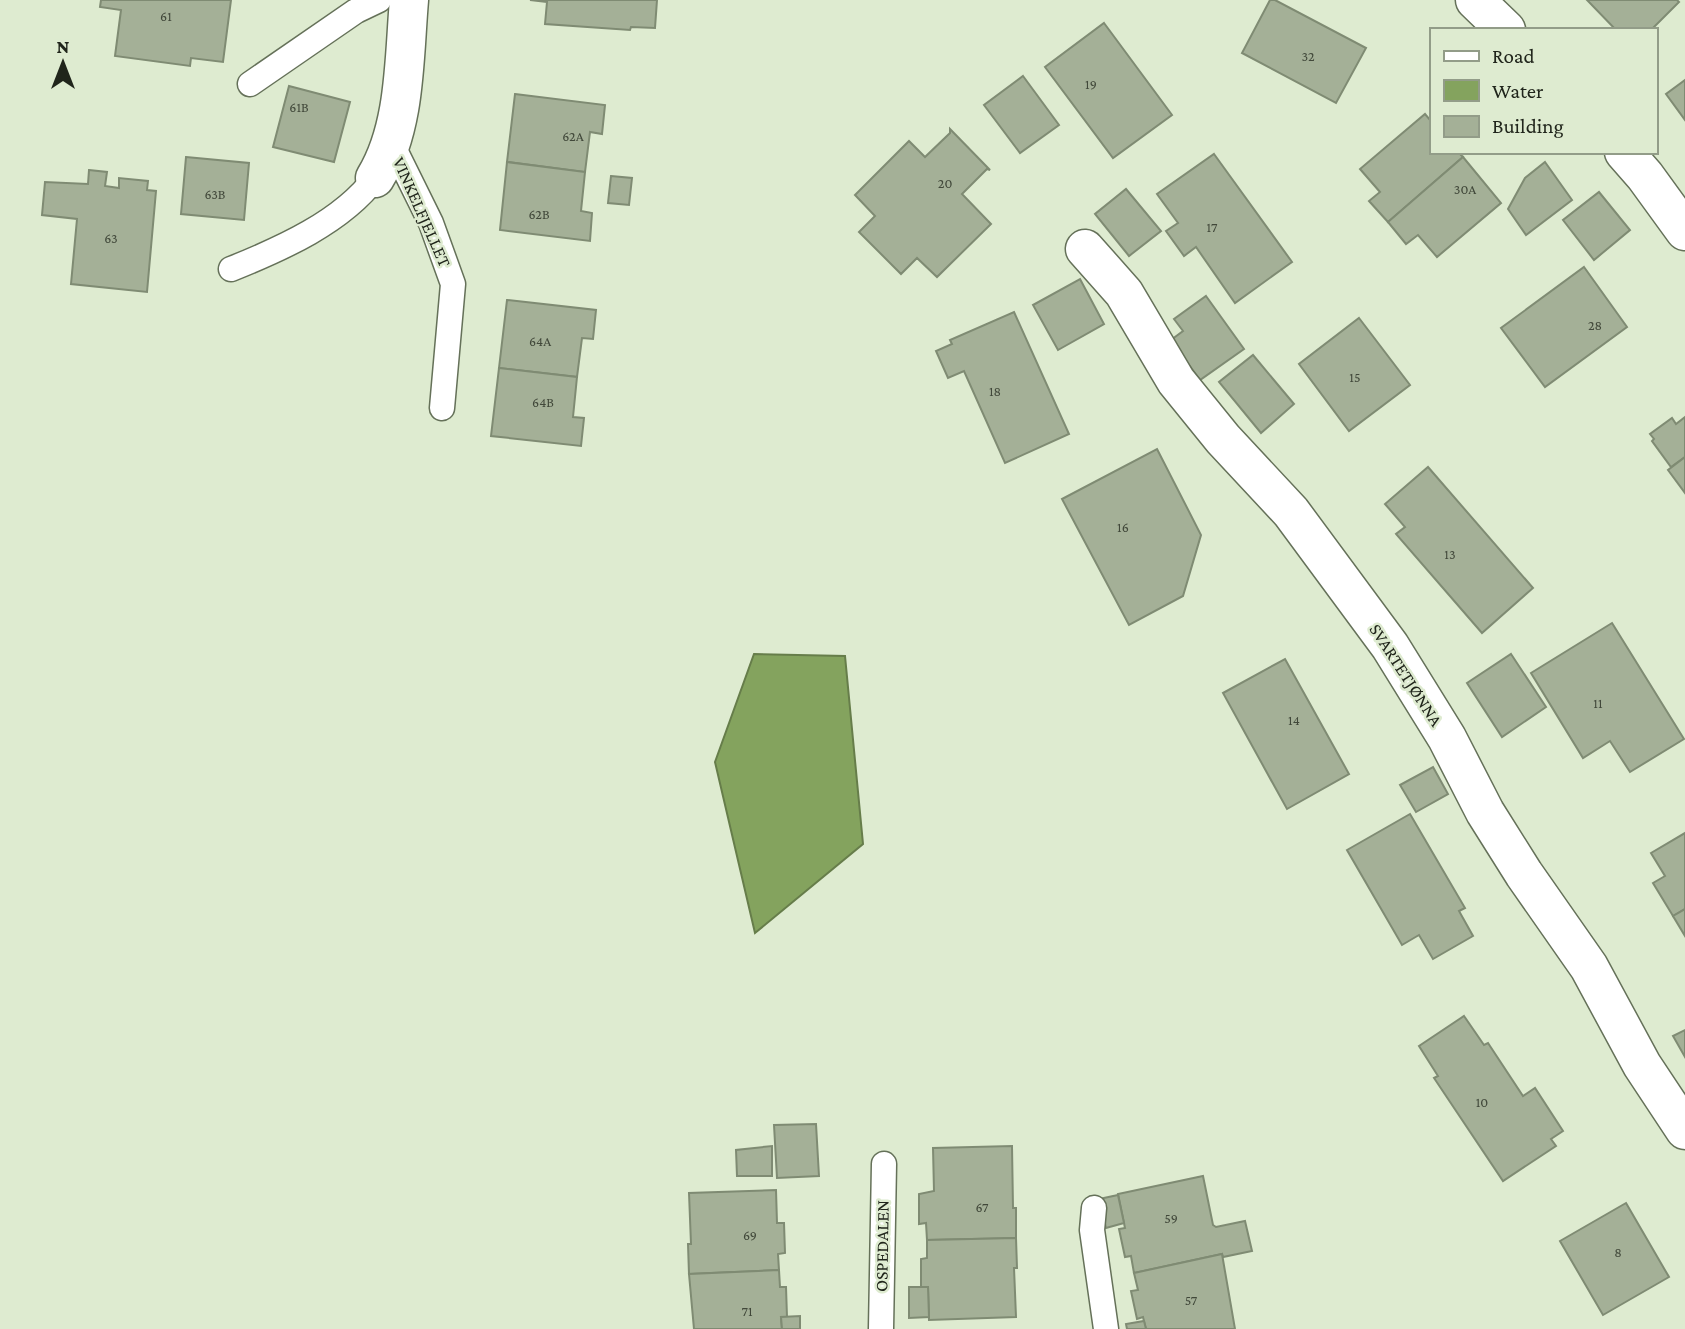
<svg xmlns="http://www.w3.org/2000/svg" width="1685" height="1329" font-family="'Crimson Pro',serif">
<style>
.water{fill:#84a35e;stroke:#667d4a;stroke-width:2}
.building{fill:#a4b097;stroke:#7f8b73;stroke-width:2}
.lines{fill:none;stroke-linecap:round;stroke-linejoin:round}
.lane-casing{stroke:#657159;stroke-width:27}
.street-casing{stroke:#657159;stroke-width:41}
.lane{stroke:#fff;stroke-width:24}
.street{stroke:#fff;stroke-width:38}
.labels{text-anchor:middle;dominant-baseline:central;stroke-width:5;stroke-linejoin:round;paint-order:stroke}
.number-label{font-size:14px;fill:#41483a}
.street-label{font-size:18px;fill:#20251b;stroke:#deebd0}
</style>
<rect width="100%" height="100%" fill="#deebd0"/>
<polygon class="water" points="754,654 845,656 863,844 755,933 715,762"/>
<g class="building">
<polygon points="101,0 231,0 223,62 191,58 190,66 115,56 121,10 100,7"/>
<polygon points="530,0 657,0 655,28 631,27 630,30 545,24 547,2"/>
<polygon points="1270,0 1275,0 1366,48 1336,103 1242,53"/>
<polygon points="1587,0 1677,0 1679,2 1651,30 1616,30"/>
<polygon points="1104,23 1172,115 1113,158 1045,67"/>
<polygon points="1023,76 1059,125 1020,153 984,105"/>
<polygon points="1685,80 1685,120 1666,94"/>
<polygon points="289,86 350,102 334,162 273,147"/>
<polygon points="515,94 605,105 602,134 590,132 585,172 507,162"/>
<polygon points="1425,114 1431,121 1431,152 1458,152 1463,157 1388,222 1369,201 1380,192 1360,169"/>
<polygon points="950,129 990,170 987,169 962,194 991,224 937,277 917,258 901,274 859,232 875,216 855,195 909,141 925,157 950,133"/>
<polygon points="1214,154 1292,262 1235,303 1196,247 1184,256 1166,231 1178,223 1157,194"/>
<polygon points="186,157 249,163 244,220 181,214"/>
<polygon points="1463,157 1501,203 1437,257 1418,235 1406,244 1388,222"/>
<polygon points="507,162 585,172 581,211 592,213 590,241 500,230"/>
<polygon points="1545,162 1572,200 1526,235 1508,209 1525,178"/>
<polygon points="89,170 107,172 105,186 119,188 119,178 148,181 147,190 156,191 147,292 71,284 77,219 42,215 45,182 88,184"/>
<polygon points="611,176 632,178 629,205 608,203"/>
<polygon points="1126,189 1161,231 1129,256 1095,214"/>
<polygon points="1599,192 1630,230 1594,260 1563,220"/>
<polygon points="1584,267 1627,327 1545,387 1501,328"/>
<polygon points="1080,279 1104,324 1058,350 1033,305"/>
<polygon points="1206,296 1244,349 1200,380 1171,340 1183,331 1174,319"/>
<polygon points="507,300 596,310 593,339 582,338 577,377 499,368"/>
<polygon points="1014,312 1069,434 1005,463 964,371 948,378 936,351 952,344 950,340"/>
<polygon points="1359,318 1410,385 1349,431 1299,364"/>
<polygon points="1253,355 1294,404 1261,433 1219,382"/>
<polygon points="499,368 577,377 573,417 584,418 581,446 491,436"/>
<polygon points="1685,417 1685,457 1671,467 1652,441 1654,439 1650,434 1672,418 1676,424"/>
<polygon points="1157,449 1201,535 1183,596 1129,625 1062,499"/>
<polygon points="1685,457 1685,493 1668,470"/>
<polygon points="1428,467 1533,588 1482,633 1396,534 1405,527 1385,504"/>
<polygon points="1612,623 1684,739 1630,772 1610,741 1583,758 1531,673"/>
<polygon points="1511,654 1546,707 1502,737 1467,683"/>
<polygon points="1285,659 1349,774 1287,809 1223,693"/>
<polygon points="1433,767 1448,794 1416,812 1400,785"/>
<polygon points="1410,814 1465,908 1459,911 1473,936 1433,959 1419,935 1402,945 1347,850"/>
<polygon points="1685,833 1685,909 1673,916 1653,883 1665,876 1651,853"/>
<polygon points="1685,909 1685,936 1673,916"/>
<polygon points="1464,1016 1484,1045 1488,1043 1523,1096 1535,1088 1563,1131 1551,1139 1556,1146 1503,1181 1434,1078 1438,1076 1419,1046"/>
<polygon points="1685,1030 1685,1057 1673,1036"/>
<polygon points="816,1124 819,1176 777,1178 774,1125"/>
<polygon points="772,1146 772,1176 737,1176 736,1150"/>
<polygon points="1012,1146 1013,1208 1016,1208 1016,1238 927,1240 926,1223 919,1224 919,1194 934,1191 933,1148"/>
<polygon points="1203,1176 1213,1225 1216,1227 1245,1221 1252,1251 1223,1257 1222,1254 1134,1273 1131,1256 1125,1257 1119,1229 1125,1228 1118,1194"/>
<polygon points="776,1190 777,1223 784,1223 785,1253 778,1254 779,1270 689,1274 688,1244 691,1244 689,1193"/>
<polygon points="1118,1195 1124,1223 1106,1228 1099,1199"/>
<polygon points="1626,1203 1669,1277 1603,1315 1560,1241"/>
<polygon points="1016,1238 1017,1268 1014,1268 1016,1317 929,1320 928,1287 921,1287 921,1259 927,1258 927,1240"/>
<polygon points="1222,1254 1235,1329 1146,1329 1143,1317 1137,1319 1131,1291 1138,1290 1134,1273"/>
<polygon points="779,1270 780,1287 786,1287 787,1317 781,1317 782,1329 694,1329 689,1274"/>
<polygon points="909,1287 928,1287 929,1317 909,1318"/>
<polygon points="800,1316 800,1329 782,1329 781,1317"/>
<polygon points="1144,1321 1146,1329 1127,1329 1126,1324"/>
</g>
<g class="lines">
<defs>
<g id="lane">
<polyline points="250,84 356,11 379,0"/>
<polyline points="391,142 431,223 453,284 442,408"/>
<path d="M231,269C281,249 342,222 375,178"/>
<polyline points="1094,1208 1092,1230 1106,1329"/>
<polyline points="881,1329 884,1164"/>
</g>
<g id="street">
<polyline points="1475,0 1506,30"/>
<polyline points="1624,152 1645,176 1685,231"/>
<path d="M375,178C406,127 404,58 409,0"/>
<polyline points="1085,249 1124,293 1176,381 1223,439 1291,512 1390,646 1447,738 1485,812 1524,874 1589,967 1642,1065 1685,1130"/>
</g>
</defs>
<use href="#lane" class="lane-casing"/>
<use href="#street" class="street-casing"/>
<use href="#lane" class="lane"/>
<use href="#street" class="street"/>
</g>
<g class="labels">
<g class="number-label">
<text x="166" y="16">61</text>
<text x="1308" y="56">32</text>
<text x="1091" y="84">19</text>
<text x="299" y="107">61B</text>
<text x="573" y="136">62A</text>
<text x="945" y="183">20</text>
<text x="1465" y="189">30A</text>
<text x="215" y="194">63B</text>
<text x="539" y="214">62B</text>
<text x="1212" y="227">17</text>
<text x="111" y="238">63</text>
<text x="1595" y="325">28</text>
<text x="540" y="341">64A</text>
<text x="1355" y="377">15</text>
<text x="995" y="391">18</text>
<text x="543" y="402">64B</text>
<text x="1123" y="527">16</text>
<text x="1450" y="554">13</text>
<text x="1598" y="703">11</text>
<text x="1294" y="720">14</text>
<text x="1482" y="1102">10</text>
<text x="982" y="1207">67</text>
<text x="1171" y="1218">59</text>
<text x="750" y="1235">69</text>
<text x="1618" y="1252">8</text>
<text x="1191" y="1300">57</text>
<text x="747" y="1311">71</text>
</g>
<g class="street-label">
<text transform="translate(422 212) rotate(66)">VINKELFJELLET</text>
<text transform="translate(1406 675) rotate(57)">SVARTETJØNNA</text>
<text transform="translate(882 1246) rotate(-89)">OSPEDALEN</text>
</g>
</g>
<rect x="1430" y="28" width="228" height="126" fill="#deebd0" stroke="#929c88" stroke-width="2"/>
<rect x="1444" y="51" width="35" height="10" fill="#ffffff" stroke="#929c88" stroke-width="2"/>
<text x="1492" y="63" font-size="21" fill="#20251b">Road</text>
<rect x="1444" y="80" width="35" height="21" fill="#84a35e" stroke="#929c88" stroke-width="2"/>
<text x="1492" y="98" font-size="21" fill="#20251b">Water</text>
<rect x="1444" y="116" width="35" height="21" fill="#a4b097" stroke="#929c88" stroke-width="2"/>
<text x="1492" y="133" font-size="21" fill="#20251b">Building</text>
<g transform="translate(63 63)" stroke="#deebd0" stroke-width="5" paint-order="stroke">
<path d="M0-5L12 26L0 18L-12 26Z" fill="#20251b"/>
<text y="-10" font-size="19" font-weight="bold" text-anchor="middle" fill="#20251b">N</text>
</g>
</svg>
